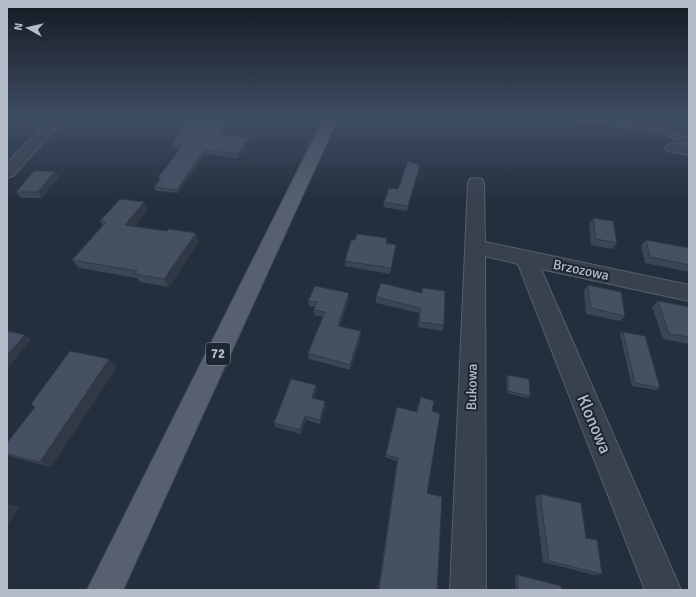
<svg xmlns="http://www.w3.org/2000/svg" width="696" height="597" font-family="Signika,sans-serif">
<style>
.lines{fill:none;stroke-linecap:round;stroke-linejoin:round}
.service-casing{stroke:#565f6c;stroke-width:2}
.minor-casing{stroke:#565f6c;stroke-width:2}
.primary-casing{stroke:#414a57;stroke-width:2}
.service{fill:#38414e;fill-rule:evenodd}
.minor{fill:#38414e;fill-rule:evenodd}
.primary{fill:#56606e;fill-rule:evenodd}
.wall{fill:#3b4654}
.shaded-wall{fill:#303945}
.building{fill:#455162;stroke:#303945}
.labels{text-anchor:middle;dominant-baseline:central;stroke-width:4;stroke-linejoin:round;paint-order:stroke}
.shield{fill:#1d2633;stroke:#878f9c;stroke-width:1}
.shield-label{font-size:13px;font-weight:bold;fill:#b4bcc9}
.street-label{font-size:14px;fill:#b4bcc9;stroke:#1d2633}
.near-street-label{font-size:17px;fill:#b4bcc9;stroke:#1d2633}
</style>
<rect width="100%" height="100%" fill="#242f3e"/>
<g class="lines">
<defs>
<polygon id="service" points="575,118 590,118 655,127 689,139 689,144 654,131 578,120"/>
<g id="minor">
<polygon points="51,118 65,118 13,176 7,178 7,163"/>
<polygon points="673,143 689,145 689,155 668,151 665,148 668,145"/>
<polygon points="476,178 482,179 484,183 485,242 689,285 689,301 541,269 681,590 645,590 518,264 485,256 486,590 450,590 468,183 470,179"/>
</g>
<polygon id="primary" points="324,118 338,118 123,590 87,590"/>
</defs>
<use href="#service" class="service-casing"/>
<use href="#minor" class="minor-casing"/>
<use href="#primary" class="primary-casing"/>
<use href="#service" class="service"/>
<use href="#minor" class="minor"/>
<use href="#primary" class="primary"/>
</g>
<g class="wall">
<polygon points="7,118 29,118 19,127 7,127"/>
<polygon points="190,118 231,118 223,134 249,141 238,158 206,154 178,193 156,191 154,187 159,180 158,177 180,149 173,149 171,145"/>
<polygon points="419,170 407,211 383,207 384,202"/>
<polygon points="55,171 59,177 42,198 21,198 16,192"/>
<polygon points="148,210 135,226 199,241 169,287 140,282 137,278 79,268 72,260 103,226 100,221"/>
<polygon points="593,218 617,243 612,249 591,245 589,224"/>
<polygon points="646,240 689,248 689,272 645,263 641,246"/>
<polygon points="387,243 396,245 390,274 345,266 345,261"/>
<polygon points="588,285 625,316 620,321 586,314 584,291"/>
<polygon points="422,288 444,325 442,331 418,327 419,313 376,303 376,297 421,292"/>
<polygon points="349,293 349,299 340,326 361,331 361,337 350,370 309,359 308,353 323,317 314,315 314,310 315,307 309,306 308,301"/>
<polygon points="658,301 689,307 689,344 663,339 652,307"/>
<polygon points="623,332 660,388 656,390 632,386 620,334"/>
<polygon points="117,367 51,467 13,457 7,455 7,443"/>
<polygon points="508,375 530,396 528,398 507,393 506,377"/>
<polygon points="317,390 314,398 326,406 320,424 306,420 301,434 276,427 274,423"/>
<polygon points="421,397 432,411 427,493 437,590 378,590 397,461 385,457 397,407 416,412"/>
<polygon points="540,494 602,574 595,575 543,562 535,497"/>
<polygon points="515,575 518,575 562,590 516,590"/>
</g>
<g class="shaded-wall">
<polygon points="20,118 29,118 19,127 15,122"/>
<polygon points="228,118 231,118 221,138 220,134"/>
<polygon points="249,137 249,141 238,158 237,154"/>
<polygon points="204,150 206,154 178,193 177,190"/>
<polygon points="420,165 419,170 407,211 408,206"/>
<polygon points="55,171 59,177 42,198 38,192"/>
<polygon points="144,202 148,210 130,233 125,225"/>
<polygon points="196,233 199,241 169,287 164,279"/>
<polygon points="349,293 349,299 338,331 338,326"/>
<polygon points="361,331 361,337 350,370 350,365"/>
<polygon points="25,335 31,340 7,369 7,355"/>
<polygon points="109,359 117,367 51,467 40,462"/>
<polygon points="316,385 317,390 313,402 312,398"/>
<polygon points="325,401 326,406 320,424 320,420"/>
<polygon points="305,416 306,420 301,434 300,430"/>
<polygon points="7,504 19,507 7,526"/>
</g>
<g class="building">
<polygon points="7,118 20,118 15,122 7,122"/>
<polygon points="190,118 228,118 220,134 249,137 237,154 204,150 177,190 154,187 161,178 158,177 183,145 171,145"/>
<polygon points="408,161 420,165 408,206 384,202 389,188 398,189"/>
<polygon points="34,171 55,171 38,192 16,192"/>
<polygon points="120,199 144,202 125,225 167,231 169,229 196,233 164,279 135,274 137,271 72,260 106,222 100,221"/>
<polygon points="593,218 613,221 617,243 596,239"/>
<polygon points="357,234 387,238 386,243 396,245 391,268 345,261 351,240 355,240"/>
<polygon points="646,240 689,248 689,265 650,257"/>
<polygon points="381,283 422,293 422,288 445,291 444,325 419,322 420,308 376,297"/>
<polygon points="588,285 621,292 625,316 591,308"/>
<polygon points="315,286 349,293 338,326 361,331 350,365 308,353 325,312 314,310 317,302 308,301"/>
<polygon points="658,301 689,307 689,337 669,334"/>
<polygon points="7,331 25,335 7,355"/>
<polygon points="623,332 645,336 660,388 635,383"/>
<polygon points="70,351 109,359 40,462 7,454 7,443 35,407 31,404"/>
<polygon points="508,375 529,379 530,396 508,391"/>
<polygon points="291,379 316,385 312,398 325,401 320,420 305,416 300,430 274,423"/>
<polygon points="421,397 434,401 432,411 440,414 427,493 442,497 437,590 379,590 398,458 386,455 397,407 417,412"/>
<polygon points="540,494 581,503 586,538 597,540 602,574 549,561"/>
<polygon points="518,575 561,586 562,590 518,590"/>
</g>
<linearGradient id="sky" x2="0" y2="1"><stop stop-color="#141a22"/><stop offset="0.59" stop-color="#3f4d63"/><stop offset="1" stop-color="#3f4d63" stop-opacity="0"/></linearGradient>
<rect width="696" height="201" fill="url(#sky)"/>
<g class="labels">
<rect class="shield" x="206" y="343" width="24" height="22" rx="3"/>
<g class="shield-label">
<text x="218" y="354">72</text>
</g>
<g class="street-label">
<text transform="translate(581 270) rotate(12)">Brzozowa</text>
<text transform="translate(472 387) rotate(-89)">Bukowa</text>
</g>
<g class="near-street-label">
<text transform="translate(594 424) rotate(67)">Klonowa</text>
</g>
</g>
<rect width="696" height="597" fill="none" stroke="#b4bcc9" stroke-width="16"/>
<g transform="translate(28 28) rotate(278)" stroke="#1d2633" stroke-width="3" paint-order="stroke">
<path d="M0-3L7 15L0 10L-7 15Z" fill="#b4bcc9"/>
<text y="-6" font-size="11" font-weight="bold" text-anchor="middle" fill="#b4bcc9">N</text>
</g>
</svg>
